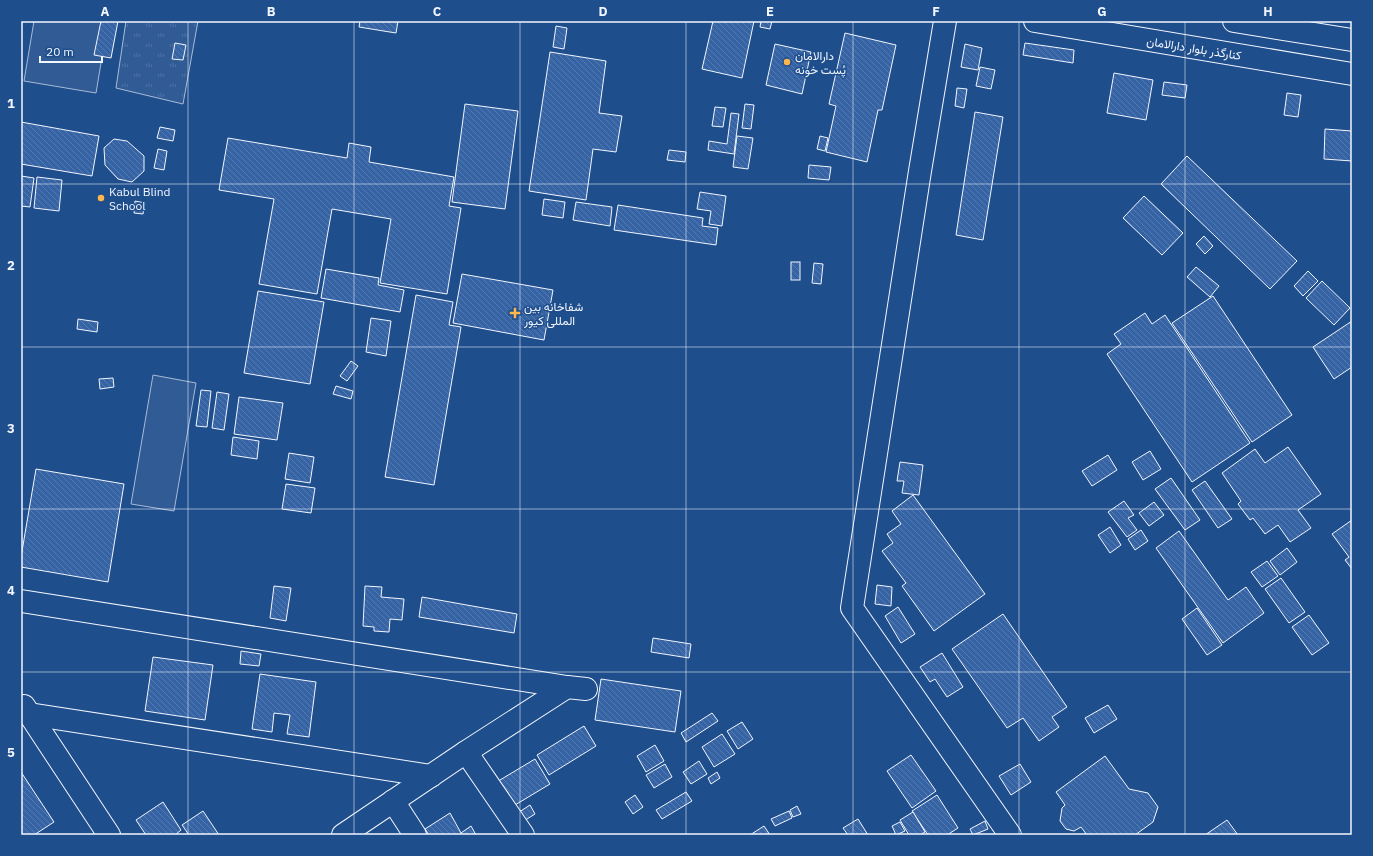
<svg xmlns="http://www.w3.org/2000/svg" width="1373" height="856" font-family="'IBM Plex Sans',Vazirmatn,sans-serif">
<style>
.grass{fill:url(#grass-tufts);stroke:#a8bbd7}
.built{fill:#305b95;stroke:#a8bbd7}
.building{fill:url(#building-back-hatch);stroke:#f2f6ff}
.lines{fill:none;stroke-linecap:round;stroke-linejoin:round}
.minor-casing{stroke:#f2f6ff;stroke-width:24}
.major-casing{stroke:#f2f6ff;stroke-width:24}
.minor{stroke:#1f4e8c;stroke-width:22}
.major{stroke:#1f4e8c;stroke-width:22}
.grid{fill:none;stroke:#f2f6ff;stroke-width:1;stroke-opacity:0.55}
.poi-dot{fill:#ffb74d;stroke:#1f4e8c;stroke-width:1.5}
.labels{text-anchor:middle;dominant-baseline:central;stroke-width:3;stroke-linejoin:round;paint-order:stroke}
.street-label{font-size:12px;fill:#f2f6ff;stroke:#1f4e8c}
.poi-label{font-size:12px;fill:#f2f6ff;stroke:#1f4e8c;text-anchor:start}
.neatline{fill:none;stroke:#f2f6ff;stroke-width:1.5}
.grid-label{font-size:13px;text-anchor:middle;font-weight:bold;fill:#f2f6ff}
</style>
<defs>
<pattern id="grass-tufts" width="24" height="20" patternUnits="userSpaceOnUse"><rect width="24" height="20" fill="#305b95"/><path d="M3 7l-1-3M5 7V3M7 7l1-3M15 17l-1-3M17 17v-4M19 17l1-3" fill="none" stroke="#4e73a5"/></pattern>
<pattern id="building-back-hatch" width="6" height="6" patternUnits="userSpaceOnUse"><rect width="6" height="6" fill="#3563a3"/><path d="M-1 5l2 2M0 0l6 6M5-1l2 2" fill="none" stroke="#537ab1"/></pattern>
</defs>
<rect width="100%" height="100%" fill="#1f4e8c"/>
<polygon class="grass" points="126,21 198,21 183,104 116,88"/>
<g class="built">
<polygon points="34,21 108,21 96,93 24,81"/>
<polygon points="153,375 196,383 174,511 131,504"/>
</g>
<g class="building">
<polygon points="101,21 118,21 111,58 94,55"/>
<polygon points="360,21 398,21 396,33 359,27"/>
<polygon points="713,21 754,21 742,78 702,69"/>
<polygon points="761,21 772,21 770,29 760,27"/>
<polygon points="556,26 567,28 564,49 553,47"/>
<polygon points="845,33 896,45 882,110 878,110 867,162 826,152 836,106 829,104"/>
<polygon points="175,43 186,45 183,60 172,59"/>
<polygon points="1025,43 1074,50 1073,63 1023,55"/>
<polygon points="775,44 811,52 802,94 766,85"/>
<polygon points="965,44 982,48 978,70 961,67"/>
<polygon points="550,52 606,61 599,113 622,116 616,152 593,149 586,200 529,191"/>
<polygon points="980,67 995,70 991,89 976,86"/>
<polygon points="1114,73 1153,80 1146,120 1107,113"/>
<polygon points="1164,82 1187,85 1185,98 1162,95"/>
<polygon points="957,88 967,89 964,108 955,106"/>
<polygon points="1287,93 1301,95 1298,117 1284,115"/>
<polygon points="465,104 518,111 505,209 452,202"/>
<polygon points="745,104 754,105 751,129 742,128"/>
<polygon points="715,107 726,108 723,127 712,126"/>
<polygon points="975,112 1003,117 983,240 956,235"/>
<polygon points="731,113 739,114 734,154 708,150 709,141 727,144"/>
<polygon points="21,122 99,136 92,176 21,164"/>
<polygon points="160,127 175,130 173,141 157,138"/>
<polygon points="1325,129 1352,131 1352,161 1324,159"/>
<polygon points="737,136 753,138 748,169 733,167"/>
<polygon points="820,136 828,138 825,151 817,149"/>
<polygon points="228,138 347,158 349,143 371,147 369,162 454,177 449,206 461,208 447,294 380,283 391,219 332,209 317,294 259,284 274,199 219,190"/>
<polygon points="114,139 127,141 144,156 144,171 132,182 118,179 105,165 104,148"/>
<polygon points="158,149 167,151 164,170 154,168"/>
<polygon points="669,150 686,152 685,162 667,160"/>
<polygon points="1187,156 1297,261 1270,289 1161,184"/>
<polygon points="809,165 831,167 829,180 808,178"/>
<polygon points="21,176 34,178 30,207 21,206"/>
<polygon points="37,177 62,180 59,211 34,208"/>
<polygon points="700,192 726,196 722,226 709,224 711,211 697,209"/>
<polygon points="1144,196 1183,233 1162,255 1123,218"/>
<polygon points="544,199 565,202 563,218 542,215"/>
<polygon points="135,201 145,203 143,214 134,213"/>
<polygon points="576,202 612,207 610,226 573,220"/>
<polygon points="618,205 703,218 702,226 718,228 716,245 614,230"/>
<polygon points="1204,236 1213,246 1205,254 1196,244"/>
<rect x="791" y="262" width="9" height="18"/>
<polygon points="814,263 823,264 821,284 812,283"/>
<polygon points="1196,267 1219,286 1210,297 1187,277"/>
<polygon points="326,269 379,278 378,285 404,290 400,312 321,298"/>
<polygon points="1308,271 1318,281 1303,296 1294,286"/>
<polygon points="462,274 553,290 544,340 453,323"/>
<polygon points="1322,281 1350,308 1334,325 1306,298"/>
<polygon points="258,291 324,302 310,384 244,373"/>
<polygon points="416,295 453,302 449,325 461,327 434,485 385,477"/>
<polygon points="1213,296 1292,415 1252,442 1172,323"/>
<polygon points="1145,313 1152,324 1165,315 1250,443 1192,482 1107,354 1121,344 1114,334"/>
<polygon points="371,318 391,321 386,356 366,352"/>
<polygon points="78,319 98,322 97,332 77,329"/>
<polygon points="1352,321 1352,367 1334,379 1313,347"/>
<polygon points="351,361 358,366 347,381 340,376"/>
<polygon points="113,378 114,387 100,389 99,379"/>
<polygon points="336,386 353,391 351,399 333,394"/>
<polygon points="201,390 211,391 207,427 196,426"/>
<polygon points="217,392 229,394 224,430 212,428"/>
<polygon points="239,397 283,403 277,440 234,434"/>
<polygon points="233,437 259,441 257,459 231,455"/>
<polygon points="1288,447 1321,494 1298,510 1311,528 1290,542 1278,525 1265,534 1253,518 1250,520 1238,504 1241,501 1222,473 1255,449 1265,463"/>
<polygon points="1150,451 1161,469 1143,480 1132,462"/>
<polygon points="289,453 314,457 310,483 285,479"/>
<polygon points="1108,455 1117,470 1092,486 1082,471"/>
<polygon points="900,462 923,465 919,495 902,493 904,481 897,481"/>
<polygon points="36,469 124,484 108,582 21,567 21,557"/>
<polygon points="1171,478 1200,520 1185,530 1155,489"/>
<polygon points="1205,481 1232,519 1218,528 1192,490"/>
<polygon points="286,484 315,488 311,513 282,509"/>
<polygon points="913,495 985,594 934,631 902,586 906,583 882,551 893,543 887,534 901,524 892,511"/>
<polygon points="1124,501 1134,515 1128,518 1137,530 1127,537 1108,512"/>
<polygon points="1154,502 1164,515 1149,526 1139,513"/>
<polygon points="1352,520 1352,569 1345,560 1349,557 1332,534"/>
<polygon points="1110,527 1121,545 1110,553 1098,535"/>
<polygon points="1141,530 1148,541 1135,550 1128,539"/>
<polygon points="1179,531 1228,600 1246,587 1264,613 1223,643 1156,548"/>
<polygon points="1287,548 1297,562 1280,575 1270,561"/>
<polygon points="1267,561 1278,576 1262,587 1251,572"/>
<polygon points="1281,578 1305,612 1289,623 1265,589"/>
<polygon points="877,585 892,587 891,606 875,604"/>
<polygon points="274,586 291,588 286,621 270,618"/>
<polygon points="365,586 382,587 381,597 404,599 402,620 390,619 389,632 374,631 374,627 363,626"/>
<polygon points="422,597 517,614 514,633 419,617"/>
<polygon points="898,607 915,634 901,643 885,616"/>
<polygon points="1197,608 1222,645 1207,655 1182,619"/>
<polygon points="1003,614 1067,707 1052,717 1059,727 1039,741 1023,718 1007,728 952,649"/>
<polygon points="1309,615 1329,643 1312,655 1292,627"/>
<polygon points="653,638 691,644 689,658 651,652"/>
<polygon points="241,651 261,654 259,666 240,664"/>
<polygon points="942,653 963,687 947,697 935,679 930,682 920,667"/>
<polygon points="153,657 213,665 205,720 145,711"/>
<polygon points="260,674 316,682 309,737 287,734 290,715 274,713 272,732 252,729"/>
<polygon points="601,679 681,691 675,732 595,720"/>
<polygon points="1108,705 1117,719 1094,733 1085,718"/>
<polygon points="712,713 718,721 686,742 681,733"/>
<polygon points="742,722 753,739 738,749 727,731"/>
<polygon points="584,726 596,746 549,775 537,755"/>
<polygon points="722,734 735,754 714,767 702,747"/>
<polygon points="655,745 664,761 646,772 637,756"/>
<polygon points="911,755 936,791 912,808 887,771"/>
<polygon points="1105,756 1129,789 1148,793 1158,807 1153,822 1135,835 1087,835 1081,827 1074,831 1066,829 1060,821 1062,808 1065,805 1056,792"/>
<polygon points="535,759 550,784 510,808 495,783"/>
<polygon points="699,761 707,774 691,784 683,772"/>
<polygon points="665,764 672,777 654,788 646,775"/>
<polygon points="1020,764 1031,782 1011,795 999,776"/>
<polygon points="21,772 54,822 34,835 21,835"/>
<polygon points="717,772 720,778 711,784 708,778"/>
<polygon points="686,792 692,801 662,819 656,810"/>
<polygon points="635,795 643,807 633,814 625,802"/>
<polygon points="937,795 958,828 947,835 928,835 912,811"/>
<polygon points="163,802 181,830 175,835 146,835 136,820"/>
<polygon points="530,805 535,814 519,824 513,816"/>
<polygon points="797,806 801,814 793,817 790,810"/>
<polygon points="203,811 219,835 189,835 182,825"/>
<polygon points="789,811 792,818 775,826 771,819"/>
<polygon points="913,812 925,832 920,835 909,835 900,820"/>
<polygon points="450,813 461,833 471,826 476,835 429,835 425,829"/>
<polygon points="858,819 868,835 848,835 843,828"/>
<polygon points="1227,820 1238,835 1205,835"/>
<polygon points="985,821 988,829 973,835 970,829"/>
<polygon points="900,822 905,831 896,835 892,826"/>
<polygon points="764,826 770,835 750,835"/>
</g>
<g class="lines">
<defs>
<g id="minor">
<polyline points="945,21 920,171 852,608 1010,835"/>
<polyline points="1035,21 1352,74"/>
<polyline points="21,601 567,687 586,689"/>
<polyline points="24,706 109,835"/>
<polyline points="29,714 431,776"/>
<polyline points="466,752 567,687"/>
<polyline points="393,801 415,835"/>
<polyline points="343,835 466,752 523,835"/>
</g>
<polyline id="major" points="1234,21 1352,40"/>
</defs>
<use href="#minor" class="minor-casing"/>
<use href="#major" class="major-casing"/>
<use href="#minor" class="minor"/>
<use href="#major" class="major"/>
</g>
<path class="grid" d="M188,21V835M354,21V835M520,21V835M686,21V835M853,21V835M1019,21V835M1185,21V835M21,184H1352M21,347H1352M21,509H1352M21,672H1352"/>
<g class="poi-dot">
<circle cx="787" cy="62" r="4"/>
<circle cx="101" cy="198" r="4"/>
<path d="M513 307h4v4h4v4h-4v4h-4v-4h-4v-4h4z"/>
</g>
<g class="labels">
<g class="street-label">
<text transform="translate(1194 48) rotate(9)">کنارگذر بلوار دارالامان</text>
</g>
<g class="poi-label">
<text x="795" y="55">دارالامان<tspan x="795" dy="14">پُست خونه</tspan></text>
<text x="109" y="191">Kabul Blind<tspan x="109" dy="14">School</tspan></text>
<text x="524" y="306">شفاخانه بین<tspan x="524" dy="14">المللی کیور</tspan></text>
</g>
</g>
<rect width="1373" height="856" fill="none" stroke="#1f4e8c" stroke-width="44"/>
<path d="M40 56v6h62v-6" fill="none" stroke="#f2f6ff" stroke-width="2"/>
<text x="46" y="56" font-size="12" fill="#f2f6ff" stroke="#1f4e8c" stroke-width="3" paint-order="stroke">20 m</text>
<rect x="22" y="22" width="1329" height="812" class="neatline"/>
<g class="grid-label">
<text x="105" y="16">A</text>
<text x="271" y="16">B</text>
<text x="437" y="16">C</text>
<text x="603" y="16">D</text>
<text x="770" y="16">E</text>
<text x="936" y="16">F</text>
<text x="1102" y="16">G</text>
<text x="1268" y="16">H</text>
<text x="11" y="108">1</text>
<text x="11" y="270">2</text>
<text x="11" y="433">3</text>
<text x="11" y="595">4</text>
<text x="11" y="757">5</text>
</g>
</svg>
